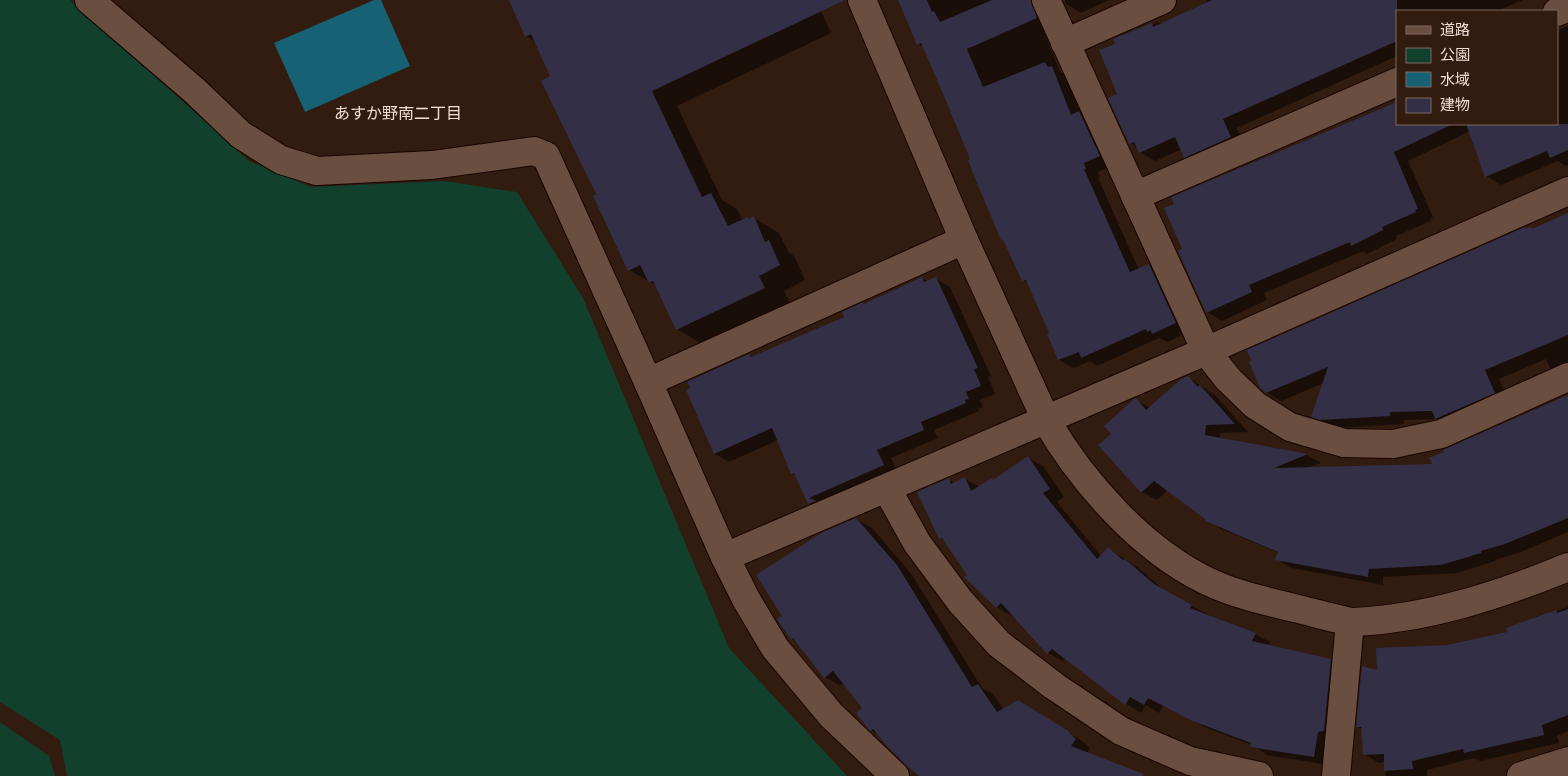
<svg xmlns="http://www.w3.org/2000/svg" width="1568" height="776" font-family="Jost,'Noto Sans JP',sans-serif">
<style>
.green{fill:#11412c}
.water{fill:#176175}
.shadow{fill:#0007}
.building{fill:#322f47}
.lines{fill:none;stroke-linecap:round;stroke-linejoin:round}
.minor-casing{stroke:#190500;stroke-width:30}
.minor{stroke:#6a4f41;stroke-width:28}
.labels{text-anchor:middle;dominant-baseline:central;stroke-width:4;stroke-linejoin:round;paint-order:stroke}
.neighbourhood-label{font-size:16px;fill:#efded6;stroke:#321b0f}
</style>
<rect width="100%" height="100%" fill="#321b0f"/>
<g class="green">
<polygon points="0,0 70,0 249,161 311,187 444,181 517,192 583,298 729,648 847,776 67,776 60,740 0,702"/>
<polygon points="0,722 49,756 55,776 0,776"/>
</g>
<polygon class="water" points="374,0 381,0 410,66 305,112 274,43"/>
<g class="shadow">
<polygon points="510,0 816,0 831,33 677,106 722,200 737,209 743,221 748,218 751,219 754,218 779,233 789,253 794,256 805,280 784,291 790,303 702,344 677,329 657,286 629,270 598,195 552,77 536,42 526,36"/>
<polygon points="900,0 1048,0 1051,26 1043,30 1060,72 1066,76 1081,113 1094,121 1114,165 1098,172 1100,177 1098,178 1139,270 1149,265 1164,274 1190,331 1168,342 1159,338 1097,366 1090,361 1074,368 1059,360 1048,335 1051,334 1029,284 1023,280 924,47 918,44"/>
<polygon points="1065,0 1109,0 1081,13 1066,4"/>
<polygon points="1206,0 1523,0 1497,11 1397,11 1397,56 1237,128 1245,146 1200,165 1185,157 1182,149 1155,161 1140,152 1138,148 1130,143 1119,94 1116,44 1114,40 1158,22 1162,24 1208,3"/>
<polygon points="1568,26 1568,165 1566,166 1558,161 1501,185 1486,176 1470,131 1408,161 1433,217 1430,219 1431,221 1396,236 1397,239 1367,254 1363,251 1264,293 1267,300 1222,321 1207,312 1397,124 1557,124 1557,31"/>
<polygon points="1568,214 1568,375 1565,376 1550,368 1546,359 1499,379 1509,401 1451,427 1436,419 1404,420 1404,424 1336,428 1327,425 1312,416 1324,383 1281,401 1266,392 1525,229 1526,230 1531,228 1533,229"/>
<polygon points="922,278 928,282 935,278 950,287 991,376 988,377 995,394 980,400 983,407 978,409 979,411 934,430 938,438 891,458 898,473 823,512 809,504 796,475 792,473 778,440 729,462 715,454 688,390 749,355 753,357 845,317 865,305"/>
<polygon points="1188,377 1215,395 1248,432 1220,433 1220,439 1307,455 1321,463 1307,468 1434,465 1568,395 1568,532 1521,552 1495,560 1495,561 1457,573 1383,577 1383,585 1292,568 1277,560 1279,553 1221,529 1206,520 1168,490 1157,500 1142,492 1112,434 1136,400 1150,408"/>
<polygon points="1028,458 1043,466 1064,497 1057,502 1101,556 1108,548 1140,569 1167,593 1207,614 1255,634 1270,642 1269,646 1330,660 1346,669 1329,765 1267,755 1252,745 1207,728 1163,706 1159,713 1146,705 1141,713 1126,704 1066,658 1063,661 1048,653 1013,614 1012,616 997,607 968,575 946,541 940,538 949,480 955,483 965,479 980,487 992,479 994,481"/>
<polygon points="856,519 872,528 912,575 982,688 993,694 1004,710 1034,710 1082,741 1090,748 1087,753 1122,776 921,776 878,734 871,730 863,708 844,683 840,686 825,677 798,643 792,639 784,616"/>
<polygon points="1568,607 1568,731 1557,736 1559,743 1480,761 1474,758 1427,770 1427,776 1386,776 1385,762 1379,763 1364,754 1363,730 1357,727 1378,671 1448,646 1509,633 1508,629"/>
</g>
<g class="building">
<polygon points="509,0 845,0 652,91 702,197 711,193 728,226 748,217 749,219 754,216 765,242 769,240 780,265 759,276 765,288 676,330 653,281 649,283 640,265 628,271 593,196 596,194 541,81 550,76 531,34 525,37"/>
<polygon points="898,0 927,0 932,12 934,11 940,22 992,0 1031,0 1037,18 967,49 983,87 1045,62 1048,67 1052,66 1071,115 1079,111 1100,156 1084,163 1086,169 1084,169 1130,272 1149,264 1176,323 1152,334 1151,330 1147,332 1146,329 1081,358 1079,352 1058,360 1047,334 1049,333 1026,280 1022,281 1003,240 1001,240 974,176 968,160 970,159 944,96 921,43 917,45"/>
<polygon points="1212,0 1397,0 1397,41 1223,119 1231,137 1184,158 1175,137 1139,153 1134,142 1129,144 1108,98 1117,94 1099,50 1115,44 1113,39 1152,23 1153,27"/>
<polygon points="1397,102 1397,124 1453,124 1394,152 1418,209 1415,210 1416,212 1382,227 1383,230 1351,246 1350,242 1249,285 1252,292 1206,313 1178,251 1182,249 1164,208 1174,204 1171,197"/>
<polygon points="1466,124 1568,124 1568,150 1550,158 1547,151 1485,177"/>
<polygon points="1568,213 1568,335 1485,370 1495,393 1435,419 1432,411 1390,412 1390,416 1320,420 1311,417 1328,367 1266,393 1260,388 1249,362 1251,361 1247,350 1525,227 1525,229 1531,227 1532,229"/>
<polygon points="922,277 924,282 936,277 978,368 974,369 981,386 966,392 969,399 965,400 966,403 921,422 924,430 877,450 884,465 809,498 816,501 808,504 794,473 791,474 772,428 714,454 686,390 690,388 687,382 749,354 751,357 844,317 842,312 863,302 864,304"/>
<polygon points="1188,376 1198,387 1200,385 1235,424 1206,425 1205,435 1308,454 1274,468 1432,464 1429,458 1444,452 1443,450 1568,395 1568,518 1505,544 1481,551 1481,553 1441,565 1369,569 1368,577 1275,560 1278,552 1205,521 1205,519 1154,481 1141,493 1098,445 1111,434 1104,426 1134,399 1136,398 1146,410 1181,379"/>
<polygon points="1028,456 1050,489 1043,493 1097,559 1108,547 1123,560 1125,559 1154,584 1192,605 1190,608 1256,633 1252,641 1331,659 1324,731 1318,732 1314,757 1250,747 1251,743 1190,720 1148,698 1144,705 1130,697 1125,705 1052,649 1047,654 1001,603 996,608 964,577 967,575 942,538 939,539 917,492 949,478 951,484 965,477 971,491 992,478 993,480"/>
<polygon points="856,518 897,565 972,687 978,684 997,712 1018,700 1067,730 1076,739 1071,746 1144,774 1143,776 919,776 907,766 889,748 873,729 870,731 869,730 856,713 862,708 833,671 824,678 793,638 791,640 777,619 782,616 756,575 821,533"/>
<polygon points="1568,609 1568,715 1542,725 1544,735 1464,753 1463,749 1412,761 1413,769 1384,771 1384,754 1363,755 1361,727 1356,727 1362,666 1377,670 1376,648 1447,645 1507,632 1506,628 1556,610 1557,613"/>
</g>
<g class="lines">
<defs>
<g id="minor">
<polyline points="89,0 195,91 241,135 281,160 317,171 432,165 534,151 546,156 648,382 725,557 746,599 775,648 831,715 895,776"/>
<path d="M862,0L964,240L1046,420C1082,482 1141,549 1207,581C1234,594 1265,601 1294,608C1307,611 1321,615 1334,618C1340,619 1347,622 1353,622C1427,619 1500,595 1568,567"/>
<polyline points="1046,0 1206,351 1228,379 1255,405 1290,427 1344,443 1393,444 1441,434 1568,377"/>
<polyline points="1557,12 1568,7"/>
<polyline points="1065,43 1162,0"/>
<polyline points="1135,196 1397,82"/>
<polyline points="648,382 964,240"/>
<polyline points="887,489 917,543 960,601 999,644 1054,686 1121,731 1190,761 1259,776"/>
<polyline points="725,557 1206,351 1568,191"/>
<polyline points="1336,776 1350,622"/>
<polyline points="1521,776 1568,761"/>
</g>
</defs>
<use href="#minor" class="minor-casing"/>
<use href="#minor" class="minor"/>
</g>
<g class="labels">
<g class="neighbourhood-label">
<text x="398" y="113">あすか野南二丁目</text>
</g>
</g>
<rect x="1396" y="10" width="162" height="115" fill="#321b0f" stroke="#7e695f"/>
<rect x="1406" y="26" width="25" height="8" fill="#6a4f41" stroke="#7e695f"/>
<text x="1440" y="35" font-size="15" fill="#efded6">道路</text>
<rect x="1406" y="48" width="25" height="15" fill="#11412c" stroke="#7e695f"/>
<text x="1440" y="60" font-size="15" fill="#efded6">公園</text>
<rect x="1406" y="72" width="25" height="15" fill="#176175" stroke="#7e695f"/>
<text x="1440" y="85" font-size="15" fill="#efded6">水域</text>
<rect x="1406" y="98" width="25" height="15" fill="#322f47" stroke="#7e695f"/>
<text x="1440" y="110" font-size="15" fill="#efded6">建物</text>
</svg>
